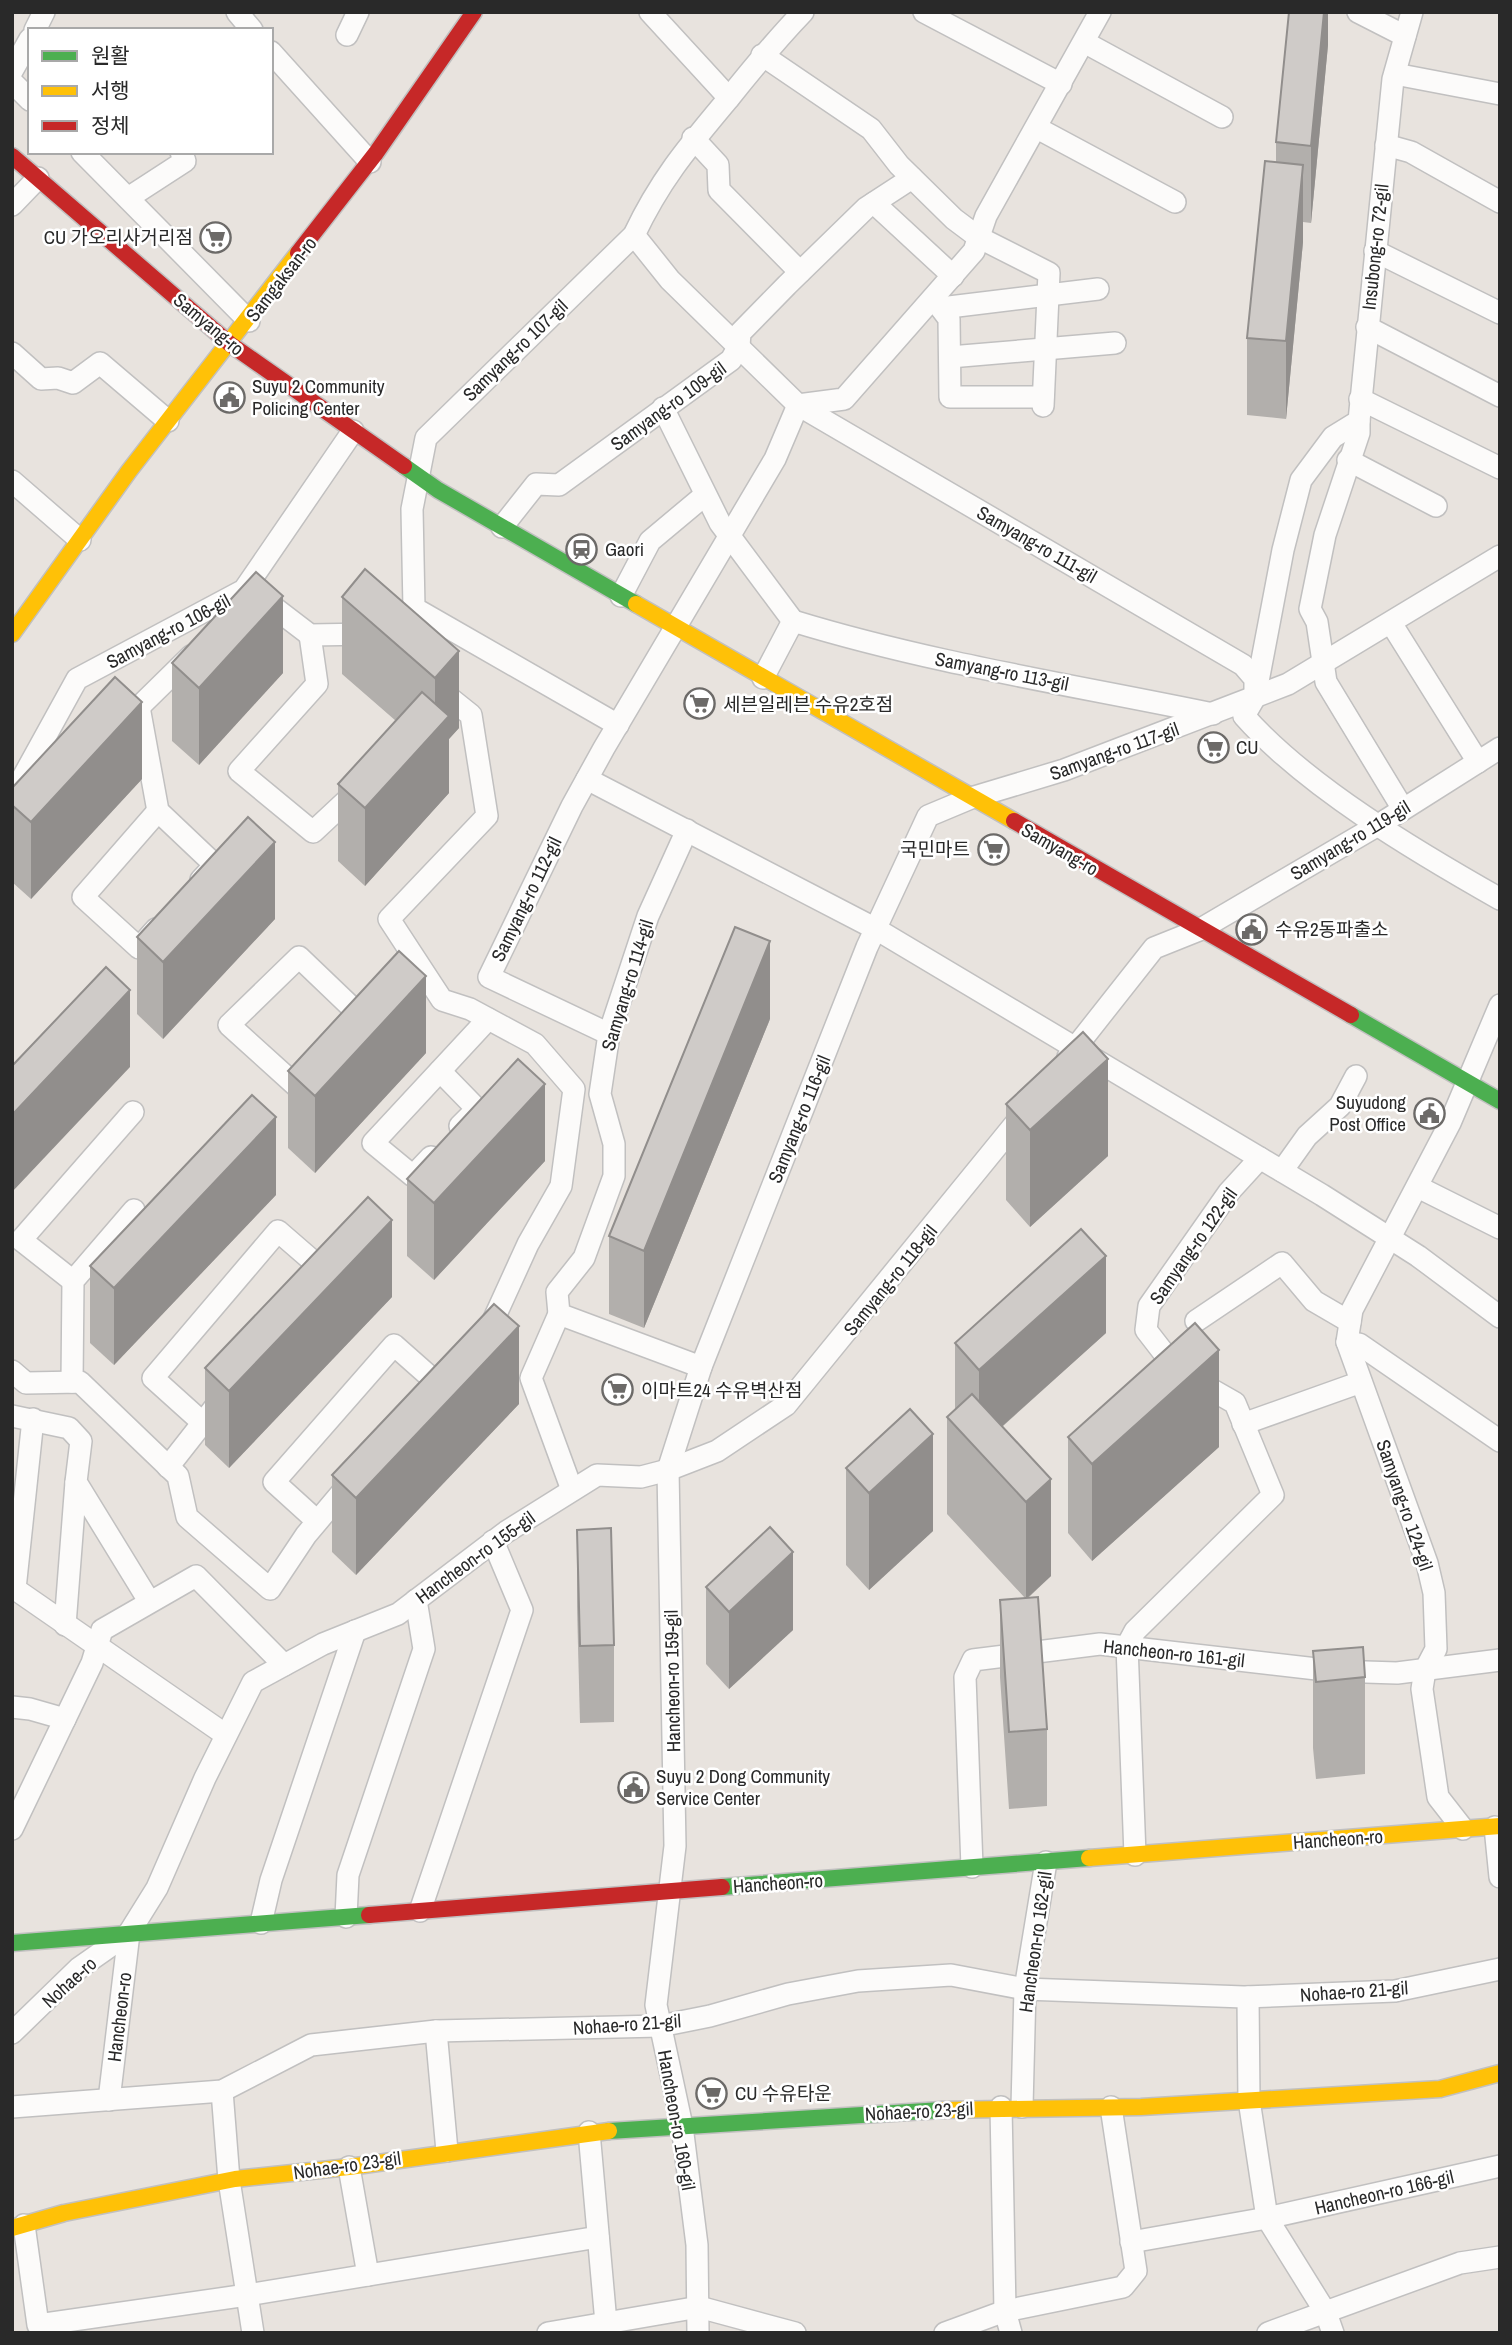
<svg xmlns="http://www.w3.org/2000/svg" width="1512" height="2345" font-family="'Archivo Narrow','Noto Sans KR',sans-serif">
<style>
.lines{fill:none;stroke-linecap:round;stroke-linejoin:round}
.street-casing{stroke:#c1c0c0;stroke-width:24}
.fast-casing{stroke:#c1c0c0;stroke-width:19}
.slow-casing{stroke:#c1c0c0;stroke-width:19}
.jam-casing{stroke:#c1c0c0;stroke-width:19}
.street{stroke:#fcfbfa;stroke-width:21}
.fast{stroke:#4caf50;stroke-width:16}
.slow{stroke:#ffc107;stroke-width:16}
.jam{stroke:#c62828;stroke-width:16}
.wall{fill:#b2afac}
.shaded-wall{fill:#918e8c}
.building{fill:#cfcbc8;stroke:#918e8c;stroke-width:2}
.labels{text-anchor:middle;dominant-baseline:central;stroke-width:5;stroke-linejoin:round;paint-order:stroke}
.poi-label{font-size:19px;fill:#292929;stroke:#fff;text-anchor:start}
.street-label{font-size:19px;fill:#292929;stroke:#fff}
</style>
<rect width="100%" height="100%" fill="#e8e3de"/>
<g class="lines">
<defs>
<g id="street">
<polyline points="237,12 252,30"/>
<polyline points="650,12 729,98"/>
<polyline points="924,12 1061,84"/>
<polyline points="1358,12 1405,36"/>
<path d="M1412,12L1393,79L1359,421L1333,437L1301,480L1283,550L1255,697L1244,716C1307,787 1417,852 1500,899"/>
<polyline points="35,30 44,12"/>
<polyline points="347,35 358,12"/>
<polyline points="1084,42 1222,117"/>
<polyline points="271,52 370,162"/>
<polyline points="762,55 871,129 899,165 954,219 978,237 1049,273 1043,406"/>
<polyline points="12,71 30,39"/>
<polyline points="1395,74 1500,94"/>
<polyline points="12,82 30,100"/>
<polyline points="1037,128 1175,202"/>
<polyline points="693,138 718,165 719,190 800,272"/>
<polyline points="1386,145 1411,152 1500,202"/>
<polyline points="82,152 249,321"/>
<polyline points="128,198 185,161 181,152"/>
<polyline points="874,203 953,276"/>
<polyline points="12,205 38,178"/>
<polyline points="634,235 670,280 798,405 1243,665 1255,679 1255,690"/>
<polyline points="1375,251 1500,313"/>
<polyline points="934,299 949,319 950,397 1043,397"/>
<polyline points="941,308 1098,289"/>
<polyline points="1367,327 1500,396"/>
<polyline points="12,353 41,379 58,378 73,383 100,363 168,421"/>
<polyline points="950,357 1115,343"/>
<polyline points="1360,399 1500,468"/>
<polyline points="798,405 844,399 974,251 986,216 1100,12"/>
<polyline points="663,408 720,523 793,621"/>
<polyline points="1359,421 1359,433 1325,535 1310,609 1317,622 1326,682 1403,809"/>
<polyline points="1348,460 1436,506"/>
<polyline points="12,481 80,540"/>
<polyline points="502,527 536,484 559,485 731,360 739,346 740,333 787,285 866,208 912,178"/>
<polyline points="621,596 650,541 705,495"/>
<polyline points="258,614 276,609 310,635 370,634"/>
<polyline points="1391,623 1478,762"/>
<polyline points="310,635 317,684 239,771 313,832 358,790"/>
<path d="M763,678L793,621C930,663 1073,685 1213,714"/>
<polyline points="436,687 471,715 487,816 389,919 442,1000 470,1009 535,1044 574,1089 561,1186 528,1244 487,1334"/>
<polyline points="139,707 158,811 215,865 201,880"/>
<polyline points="118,718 125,711 139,707 191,656"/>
<path d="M618,725L414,608L412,509L426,438L634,235C661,178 689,146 729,98C753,68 776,40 803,12"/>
<polyline points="587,779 876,929 1322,1195 1418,1256 1500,1317"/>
<polyline points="12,797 77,679 244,590 353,431"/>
<polyline points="687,830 648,916 609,1034 600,1094 614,1144 614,1176 584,1258 557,1292 559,1314 701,1367"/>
<polyline points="156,929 139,948 83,897 158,811"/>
<polyline points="609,1034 489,977 572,806 604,748 775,459 798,405"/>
<polyline points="1068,1057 1154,948 1199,930 1380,824 1500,748"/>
<polyline points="440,1071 477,1109 460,1126"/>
<polyline points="310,1083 302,1091 229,1025 299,957 369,1024"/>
<polyline points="431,1157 413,1176 373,1143 488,1019"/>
<polyline points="1282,1171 1307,1136 1340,1106 1356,1076"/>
<polyline points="1418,1187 1500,1228"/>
<polyline points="73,1281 21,1240 133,1112"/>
<polyline points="559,1314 531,1378 572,1490"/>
<polyline points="1196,1321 1282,1263 1314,1301 1350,1322"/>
<polyline points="1347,1342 1359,1344 1500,1441"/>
<polyline points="12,1371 26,1383 80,1382 178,1476 187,1517 270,1589 306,1535 349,1484"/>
<polyline points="72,1382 73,1281 134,1210"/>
<polyline points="12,1416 69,1428 81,1441 76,1482 149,1601"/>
<polyline points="33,1419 15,1589 226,1735"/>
<polyline points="203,1423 153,1378 278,1231 323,1270 317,1279"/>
<polyline points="1243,1424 1361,1382"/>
<polyline points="168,1467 223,1397"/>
<polyline points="317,1521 274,1482 394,1345 437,1383"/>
<polyline points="65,1625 76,1482"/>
<polyline points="12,1707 30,1709 65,1719"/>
<polyline points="1495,1827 1500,1877"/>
<polyline points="12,1829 92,1663 102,1630 196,1576 284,1665"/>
<polyline points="1463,1829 1438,1797 1422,1689 1425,1670 1436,1649 1434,1593 1427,1563 1347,1342 1352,1310 1450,1123 1500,1005"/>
<polyline points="1135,1855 1127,1646 1135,1631 1273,1495 1235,1403 1177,1370 1146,1330 1149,1306 1229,1192 1260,1158"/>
<polyline points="972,1867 965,1677 973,1660 1100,1644 1334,1671 1397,1673 1500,1660"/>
<polyline points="420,1911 522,1610 493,1541"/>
<polyline points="346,1917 348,1875 424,1649 416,1600"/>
<polyline points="261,1923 271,1880 355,1631"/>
<polyline points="1248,1997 1249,2100 1267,2218 1326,2313 1333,2333"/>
<polyline points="436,2031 447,2151"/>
<polyline points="12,2033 79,1968 129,1933 157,1888 205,1778 253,1682 323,1644 398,1614 506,1532 597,1475 641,1477 668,1470 717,1451 786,1405 1024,1113"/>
<polyline points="222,2091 229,2180 253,2333"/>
<polyline points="109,2100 129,1933"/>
<polyline points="12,2107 222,2091 311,2045 436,2031 660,2026 710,2016 788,1994 858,1981 951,1975 1025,1989 1244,1997 1395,1991 1500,1969"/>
<polyline points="1001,2107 1005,2311 1011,2333"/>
<polyline points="1022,2107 1025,1989 1046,1862"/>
<polyline points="589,2132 606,2323 604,2333"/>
<polyline points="349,2167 368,2275"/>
<polyline points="24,2225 38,2325 247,2295 598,2237"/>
<polyline points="1131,2242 1267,2218 1500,2166"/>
<polyline points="548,2333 699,2307 795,2333"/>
<polyline points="698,2333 697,2245 682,2126 656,2005 675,1846 668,1470 701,1367 867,947 928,816 971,798 1064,770 1288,684 1500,556"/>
<polyline points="945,2333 1005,2311 1123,2287 1136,2271 1111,2107"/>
<polyline points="1268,2333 1460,2263 1500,2257"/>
</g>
<g id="fast">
<polyline points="404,466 438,490 636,604"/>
<polyline points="1351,1015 1500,1101"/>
<polyline points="722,1887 1089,1858"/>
<polyline points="12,1943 369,1915"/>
<polyline points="609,2131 942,2110"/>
</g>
<g id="slow">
<polyline points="636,604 1014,821"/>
<polyline points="12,634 129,471 298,253"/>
<polyline points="1089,1858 1500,1826"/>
<polyline points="942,2110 1141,2107 1440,2089 1500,2073"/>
<polyline points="12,2228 64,2213 235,2179 349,2167 609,2131"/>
</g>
<g id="jam">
<polyline points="12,156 230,344 404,466"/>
<polyline points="298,253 376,153 474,12"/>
<polyline points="1014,821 1351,1015"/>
<polyline points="369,1915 722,1887"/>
</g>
</defs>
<use href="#street" class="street-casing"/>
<use href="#fast" class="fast-casing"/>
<use href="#slow" class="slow-casing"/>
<use href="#jam" class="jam-casing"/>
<use href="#street" class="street"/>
<use href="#fast" class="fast"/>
<use href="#slow" class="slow"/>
<use href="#jam" class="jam"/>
</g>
<g class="wall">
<polygon points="1328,12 1328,45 1311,223 1303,222 1303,242 1286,419 1247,415 1247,338 1276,162 1276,142"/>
<polygon points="342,597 459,651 459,728 449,739 449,793 365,886 338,861 338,784 396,721 342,674"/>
<polygon points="172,663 283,673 199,765 172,741"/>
<polygon points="142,779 31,899 12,882 12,788"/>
<polygon points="275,919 163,1039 137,1014 137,937"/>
<polygon points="770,1019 644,1328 609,1314 609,1236"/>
<polygon points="426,1053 315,1173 288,1148 288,1071"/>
<polygon points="1006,1104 1108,1156 1030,1227 1006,1200"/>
<polygon points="545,1161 434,1280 407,1256 407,1179"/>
<polygon points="276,1195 114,1365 90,1343 90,1266"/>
<polygon points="392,1297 229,1468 205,1445 205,1368"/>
<polygon points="1106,1333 1002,1427 1051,1576 1028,1598 1047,1729 1047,1806 1009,1809 1000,1677 1000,1600 1025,1598 947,1514 947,1417 955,1410 955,1343"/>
<polygon points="519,1404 356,1575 332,1552 332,1475"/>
<polygon points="1068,1437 1219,1447 1092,1561 1068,1533"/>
<polygon points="846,1468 933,1531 869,1590 846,1565"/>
<polygon points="577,1530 614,1645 614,1722 580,1723 577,1607"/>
<polygon points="706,1587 793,1630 729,1689 706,1664"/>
<polygon points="1313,1651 1365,1677 1365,1774 1316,1779 1313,1748"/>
</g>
<g class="shaded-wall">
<polygon points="1324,12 1328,12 1328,45 1311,223 1311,146"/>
<polygon points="1303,165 1303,242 1286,419 1286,341"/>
<polygon points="283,596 283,673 199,765 199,688"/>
<polygon points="459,651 459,728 449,739 449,793 365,886 365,808 435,731 435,678"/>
<polygon points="142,702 142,779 31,899 31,822"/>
<polygon points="275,842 275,919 163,1039 163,962"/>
<polygon points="770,941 770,1019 644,1328 644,1251"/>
<polygon points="426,976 426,1053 315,1173 315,1096"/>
<polygon points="130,990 130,1067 12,1192 12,1115"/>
<polygon points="1108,1059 1108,1156 1030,1227 1030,1130"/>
<polygon points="545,1084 545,1161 434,1280 434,1203"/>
<polygon points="276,1117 276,1195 114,1365 114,1288"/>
<polygon points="392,1220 392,1297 229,1468 229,1391"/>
<polygon points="1106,1256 1106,1333 979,1447 979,1370"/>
<polygon points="519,1326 519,1404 356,1575 356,1498"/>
<polygon points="1219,1350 1219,1447 1092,1561 1092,1464"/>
<polygon points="933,1434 933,1531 869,1590 869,1493"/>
<polygon points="1051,1479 1051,1576 1026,1599 1026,1502"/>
<polygon points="793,1552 793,1630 729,1689 729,1612"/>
</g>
<g class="building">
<polygon points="1289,12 1324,12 1311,146 1276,142"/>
<polygon points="1265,161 1303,165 1286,341 1247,338"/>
<polygon points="365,569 459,651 435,678 342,597"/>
<polygon points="256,572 283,596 199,688 172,663"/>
<polygon points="115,677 142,702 31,822 12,805 12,788"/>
<polygon points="422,692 449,716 365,808 338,784"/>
<polygon points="248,817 275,842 163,962 137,937"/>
<polygon points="735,927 770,941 644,1251 609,1236"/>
<polygon points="399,951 426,976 315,1096 288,1071"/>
<polygon points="106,967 130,990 12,1115 12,1066"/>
<polygon points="1083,1032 1108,1059 1030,1130 1006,1104"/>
<polygon points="518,1059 545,1084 434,1203 407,1179"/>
<polygon points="252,1095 276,1117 114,1288 90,1266"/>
<polygon points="368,1197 392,1220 229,1391 205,1368"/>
<polygon points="1081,1229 1106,1256 979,1370 955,1343"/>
<polygon points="494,1304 519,1326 356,1498 332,1475"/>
<polygon points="1195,1323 1219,1350 1092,1464 1068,1437"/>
<polygon points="972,1394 1051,1479 1026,1502 947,1417"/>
<polygon points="910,1409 933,1434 869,1493 846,1468"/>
<polygon points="770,1527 793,1552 729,1612 706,1587"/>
<polygon points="611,1528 614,1645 580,1646 577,1530"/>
<polygon points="1038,1597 1047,1729 1009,1732 1000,1600"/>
<polygon points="1363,1647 1365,1677 1316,1682 1313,1651"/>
</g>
<defs>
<symbol id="supermarket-ring" viewBox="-11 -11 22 22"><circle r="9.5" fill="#fff" stroke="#6c6a68" stroke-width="1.5"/><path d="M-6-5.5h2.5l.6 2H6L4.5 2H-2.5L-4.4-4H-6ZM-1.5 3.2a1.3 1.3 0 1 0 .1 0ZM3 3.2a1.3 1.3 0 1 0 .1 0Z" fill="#6c6a68"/></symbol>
<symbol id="civic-ring" viewBox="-11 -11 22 22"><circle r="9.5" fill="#fff" stroke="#6c6a68" stroke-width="1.5"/><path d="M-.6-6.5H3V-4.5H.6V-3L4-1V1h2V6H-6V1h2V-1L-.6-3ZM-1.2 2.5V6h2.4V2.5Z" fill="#6c6a68"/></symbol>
<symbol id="station-ring" viewBox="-11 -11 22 22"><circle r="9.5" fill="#fff" stroke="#6c6a68" stroke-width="1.5"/><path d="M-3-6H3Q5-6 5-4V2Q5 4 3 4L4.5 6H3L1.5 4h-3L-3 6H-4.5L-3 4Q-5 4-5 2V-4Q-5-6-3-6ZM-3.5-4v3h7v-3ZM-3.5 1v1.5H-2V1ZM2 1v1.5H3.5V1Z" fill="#6c6a68"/></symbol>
</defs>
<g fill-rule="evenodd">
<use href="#supermarket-ring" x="198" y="220" width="35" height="35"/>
<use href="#civic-ring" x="212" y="380" width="35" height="35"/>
<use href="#station-ring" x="564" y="532" width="35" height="35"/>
<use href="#supermarket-ring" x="682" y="686" width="35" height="35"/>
<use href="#supermarket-ring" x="1196" y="730" width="35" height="35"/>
<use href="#supermarket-ring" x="976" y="832" width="35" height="35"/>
<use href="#civic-ring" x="1234" y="912" width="35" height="35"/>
<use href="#civic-ring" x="1412" y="1096" width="35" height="35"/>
<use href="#supermarket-ring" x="600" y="1372" width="35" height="35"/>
<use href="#civic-ring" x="616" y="1770" width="35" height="35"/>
<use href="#supermarket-ring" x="694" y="2076" width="35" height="35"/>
</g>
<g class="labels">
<g class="poi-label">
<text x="193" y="237" text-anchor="end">CU 가오리사거리점</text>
<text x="252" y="386">Suyu 2 Community<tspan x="252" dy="22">Policing Center</tspan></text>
<text x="605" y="549">Gaori</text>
<text x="723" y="704">세븐일레븐 수유2호점</text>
<text x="1236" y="747">CU</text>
<text x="970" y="849" text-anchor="end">국민마트</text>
<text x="1275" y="929">수유2동파출소</text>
<text x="1406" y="1102" text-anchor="end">Suyudong<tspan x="1406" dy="22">Post Office</tspan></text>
<text x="641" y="1390">이마트24 수유벽산점</text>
<text x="656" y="1776">Suyu 2 Dong Community<tspan x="656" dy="22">Service Center</tspan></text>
<text x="735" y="2093">CU 수유타운</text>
</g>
<g class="street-label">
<text transform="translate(1375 247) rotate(-84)">Insubong-ro 72-gil</text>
<text transform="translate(281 279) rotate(-52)">Samgaksan-ro</text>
<text transform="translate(209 324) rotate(40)">Samyang-ro</text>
<text transform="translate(515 350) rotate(-44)">Samyang-ro 107-gil</text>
<text transform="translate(668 406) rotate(-36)">Samyang-ro 109-gil</text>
<text transform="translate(1037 544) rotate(30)">Samyang-ro 111-gil</text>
<text transform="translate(168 631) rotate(-28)">Samyang-ro 106-gil</text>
<text transform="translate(1002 671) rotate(11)">Samyang-ro 113-gil</text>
<text transform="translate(1114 751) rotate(-20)">Samyang-ro 117-gil</text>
<text transform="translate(1350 840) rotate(-31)">Samyang-ro 119-gil</text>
<text transform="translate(1060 849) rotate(30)">Samyang-ro</text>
<text transform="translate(526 899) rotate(-64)">Samyang-ro 112-gil</text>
<text transform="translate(627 985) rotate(-73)">Samyang-ro 114-gil</text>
<text transform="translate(799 1119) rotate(-68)">Samyang-ro 116-gil</text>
<text transform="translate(1193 1246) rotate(-55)">Samyang-ro 122-gil</text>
<text transform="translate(890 1280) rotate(-51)">Samyang-ro 118-gil</text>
<text transform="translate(1405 1505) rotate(71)">Samyang-ro 124-gil</text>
<text transform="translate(475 1557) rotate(-36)">Hancheon-ro 155-gil</text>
<text transform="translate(1174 1653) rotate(6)">Hancheon-ro 161-gil</text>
<text transform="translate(672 1681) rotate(-91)">Hancheon-ro 159-gil</text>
<text transform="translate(1338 1839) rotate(-4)">Hancheon-ro</text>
<text transform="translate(778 1883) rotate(-4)">Hancheon-ro</text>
<text transform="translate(1035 1942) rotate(-82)">Hancheon-ro 162-gil</text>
<text transform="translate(69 1982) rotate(-42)">Nohae-ro</text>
<text transform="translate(1354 1991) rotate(-4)">Nohae-ro 21-gil</text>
<text transform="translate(119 2017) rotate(-83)">Hancheon-ro</text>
<text transform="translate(627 2024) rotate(-4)">Nohae-ro 21-gil</text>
<text transform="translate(919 2111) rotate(-3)">Nohae-ro 23-gil</text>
<text transform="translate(677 2120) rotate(80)">Hancheon-ro 160-gil</text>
<text transform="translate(347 2165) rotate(-8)">Nohae-ro 23-gil</text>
<text transform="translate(1384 2192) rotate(-13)">Hancheon-ro 166-gil</text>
</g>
</g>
<rect width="1512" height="2345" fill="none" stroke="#292929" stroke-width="28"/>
<rect x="28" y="28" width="245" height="126" fill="#ffffff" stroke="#a9a9a9" stroke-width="2"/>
<rect x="42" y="51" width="35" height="10" fill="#4caf50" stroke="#a9a9a9" stroke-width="2"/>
<text x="91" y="63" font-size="21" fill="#292929">원활</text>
<rect x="42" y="86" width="35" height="10" fill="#ffc107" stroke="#a9a9a9" stroke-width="2"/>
<text x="91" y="98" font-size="21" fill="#292929">서행</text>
<rect x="42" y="121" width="35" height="10" fill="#c62828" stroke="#a9a9a9" stroke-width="2"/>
<text x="91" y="133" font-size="21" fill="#292929">정체</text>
</svg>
